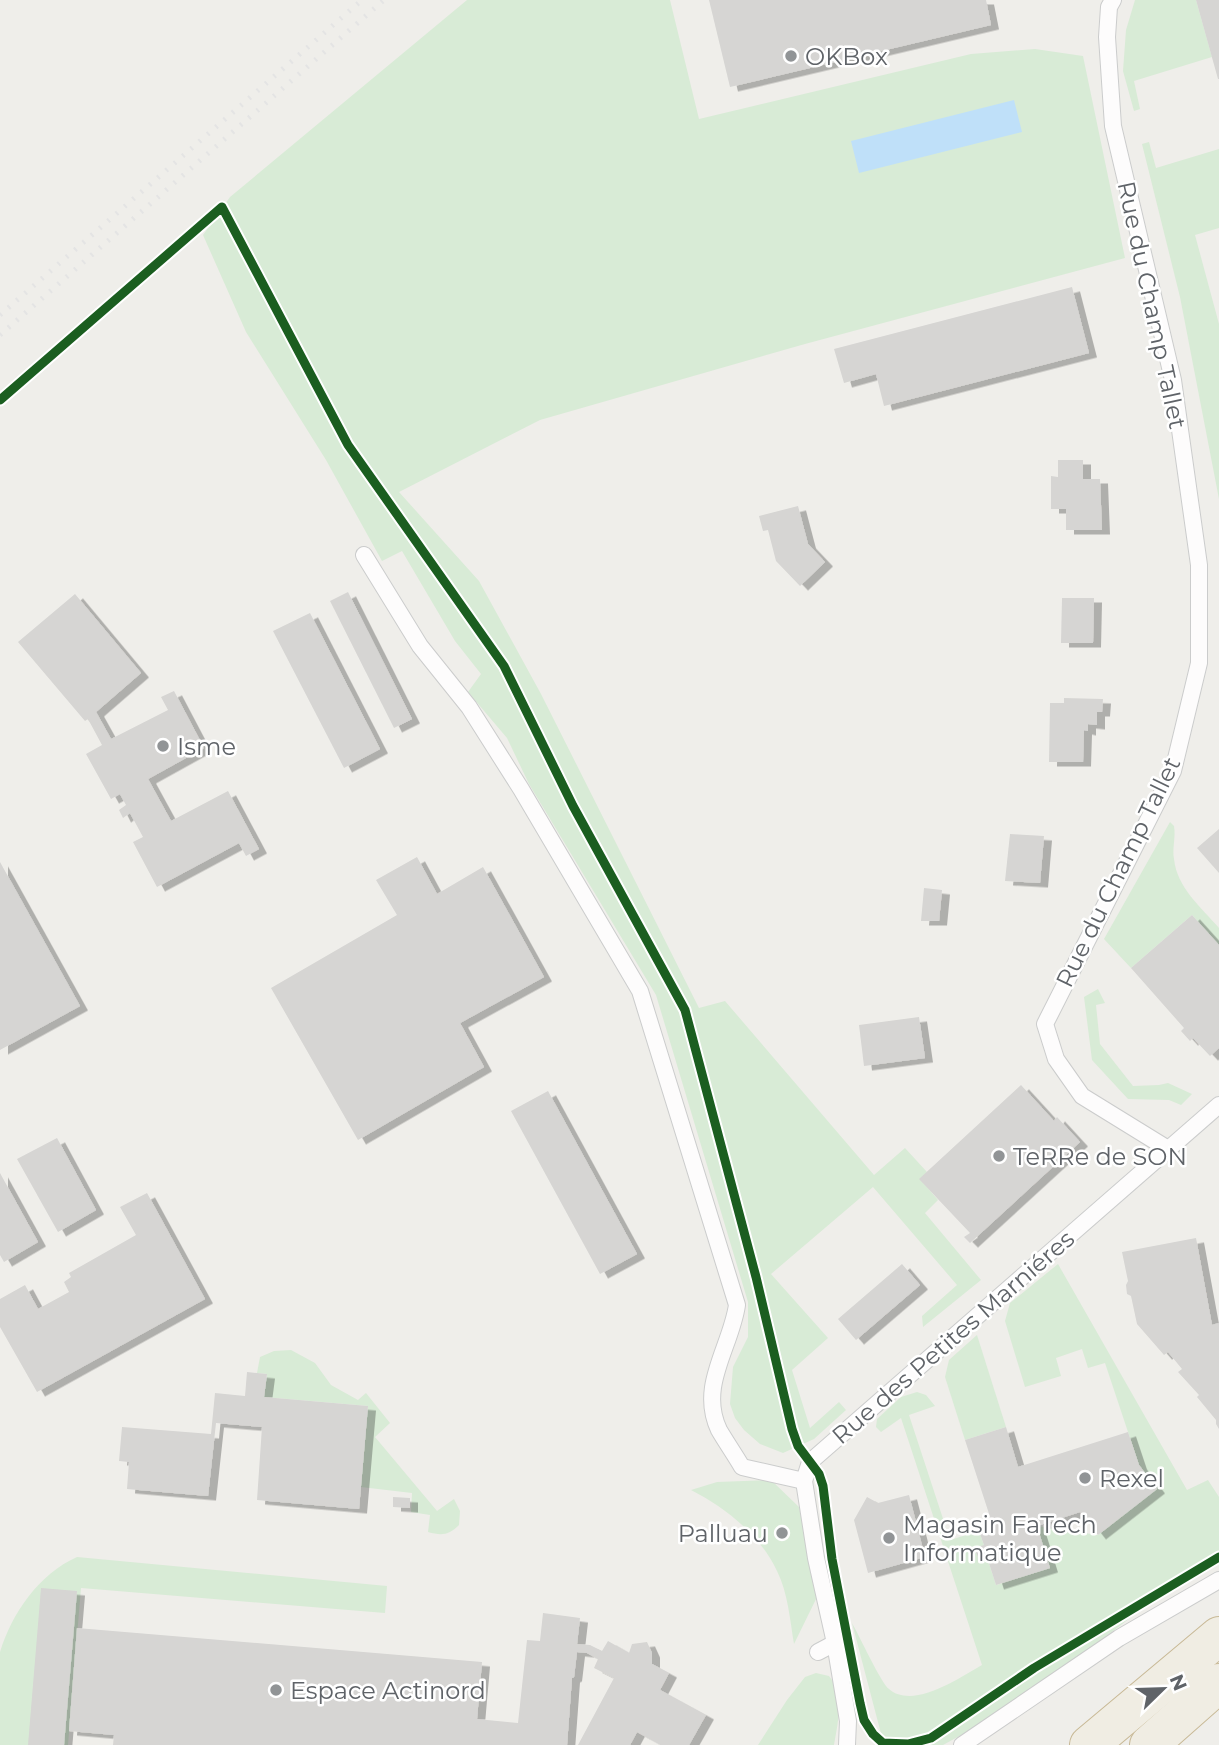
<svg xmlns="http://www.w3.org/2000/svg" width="1219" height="1745" font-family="Montserrat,sans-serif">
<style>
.green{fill:#d8ebd6}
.water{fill:#bfe0f9}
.building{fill:#d6d5d3;filter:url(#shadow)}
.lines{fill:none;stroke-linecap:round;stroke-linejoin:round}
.lane-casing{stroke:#cbcccc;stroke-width:18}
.highway-casing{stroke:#c8b996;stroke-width:40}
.lane{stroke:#fdfcfc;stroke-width:16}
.highway{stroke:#f0ede3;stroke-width:38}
.rail{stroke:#e4e4e4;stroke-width:5;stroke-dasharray:2 9;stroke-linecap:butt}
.cycleway-casing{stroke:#fff;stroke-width:13}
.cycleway{stroke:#1b5e20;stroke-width:9}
.poi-dot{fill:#919496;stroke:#fff;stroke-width:2.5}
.labels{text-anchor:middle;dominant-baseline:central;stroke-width:5;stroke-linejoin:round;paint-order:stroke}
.poi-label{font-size:24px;fill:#5f6368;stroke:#fff;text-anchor:start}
.street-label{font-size:24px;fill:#5f6368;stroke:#fff}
</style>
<defs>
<filter id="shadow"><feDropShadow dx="8" dy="4.5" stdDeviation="0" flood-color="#0004"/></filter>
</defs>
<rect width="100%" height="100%" fill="#efeeea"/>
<g class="green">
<polygon points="467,0 670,0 699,119 971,54 1035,49 1083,56 1125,258 805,344 540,420 399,492 479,581 541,694 699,1008 725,1001 874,1175 905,1148 927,1172 920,1179 938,1200 925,1213 981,1280 923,1327 922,1316 957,1285 873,1187 771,1274 828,1338 792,1370 810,1428 839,1402 846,1410 814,1439 783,1453 760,1444 744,1430 735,1418 730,1404 733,1367 748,1337 748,1302 656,995 529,784 507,738 468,692 481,674 455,641 402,551 382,561 326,460 246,332 203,235 230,197"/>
<polygon points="1135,0 1196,0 1212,57 1134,81 1140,109 1134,111 1123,71 1126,30"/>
<polygon points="1149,142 1156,168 1219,149 1219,228 1195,235 1219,324 1219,499 1180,297 1142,144"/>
<path d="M1170,822L1174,826C1176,837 1172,848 1174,859C1177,888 1201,907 1219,928V945L1192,915L1131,968L1104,939Z"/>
<polygon points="1098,989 1105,1003 1096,1005 1100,1044 1133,1086 1159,1085 1168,1083 1192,1094 1181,1105 1169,1100 1128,1099 1092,1060 1084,997"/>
<path d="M1058,1264L1187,1490L1208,1480L1219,1497V1560L1152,1601L1077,1659L985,1722L943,1745H884L852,1623C859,1635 881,1683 889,1689C913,1710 959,1678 982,1665L901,1418L881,1432L876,1427L877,1419L901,1397L917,1392L926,1395L935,1406L909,1415L950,1540L979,1531L984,1545L975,1549L978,1557L986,1554L996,1585L1050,1568L1037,1526L1098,1535L1157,1489L1139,1465L1105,1363L1088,1368L1082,1349L1056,1358L1061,1376L1025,1387L1005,1321L1010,1303Z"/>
<polygon points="977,1335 1006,1427 965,1440 945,1377 949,1360"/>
<path d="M291,1350L315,1363L331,1385L358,1400L366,1393L390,1423L375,1437L437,1511L454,1499L460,1511L459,1525C449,1535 442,1536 428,1532L430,1515L411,1512L412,1493L361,1487L368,1406L264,1397L267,1374L257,1373L260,1357L274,1351Z"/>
<path d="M771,1480L799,1507L818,1595L794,1644C790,1620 788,1593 777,1571C760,1535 726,1508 691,1490L717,1482Z"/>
<path d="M77,1557L387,1586L385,1613L81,1588L68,1745H0V1652C12,1613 39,1574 77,1557Z"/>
<path d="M816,1673L829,1676C845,1696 838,1721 834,1745H758L787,1700L805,1677Z"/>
</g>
<polygon class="water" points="1014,100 1022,132 859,173 851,141"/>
<g class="building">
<polygon points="709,0 986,0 991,25 730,87"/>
<polygon points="1196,0 1219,0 1219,79 1218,79"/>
<polygon points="1072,287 1089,353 884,406 876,374 844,383 834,349"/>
<polygon points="1058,460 1083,460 1083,479 1100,479 1102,530 1066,530 1066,509 1051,509 1051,476 1058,477"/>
<polygon points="798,506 808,544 825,562 800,586 776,561 768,530 763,531 759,516"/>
<polygon points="348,592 412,719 394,728 330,601"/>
<polygon points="75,594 141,673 96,712 111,739 168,710 161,697 174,691 204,748 148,779 171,821 228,791 259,849 246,856 239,843 157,887 133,842 143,837 130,813 123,818 119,810 126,805 120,794 111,799 86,754 102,745 88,719 85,721 18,642"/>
<polygon points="1062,598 1094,598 1093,643 1061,643"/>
<polygon points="310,613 380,749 344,768 273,631"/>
<polygon points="1064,698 1103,699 1102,712 1097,712 1097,725 1088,724 1088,731 1084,730 1083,762 1049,762 1050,703 1064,703"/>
<polygon points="1219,829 1219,873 1197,848"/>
<polygon points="1010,834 1044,836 1040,883 1005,881"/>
<polygon points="417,857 437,894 483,867 544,977 460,1023 484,1067 358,1140 271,988 397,915 376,880"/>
<polygon points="0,862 80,1006 0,1050"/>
<polygon points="924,888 942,890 939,921 921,921"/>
<polygon points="1192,915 1219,945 1219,1048 1210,1056 1193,1038 1190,1041 1181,1031 1184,1028 1131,968"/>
<polygon points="919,1017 925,1058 864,1066 859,1025"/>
<polygon points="1021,1085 1054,1121 1057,1117 1080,1142 970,1243 964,1237 970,1233 919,1179"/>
<polygon points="548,1091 637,1254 600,1274 511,1111"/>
<polygon points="57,1138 96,1210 58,1232 17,1159"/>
<polygon points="0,1173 38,1242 4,1262 0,1255"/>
<polygon points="147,1193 205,1299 37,1392 0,1327 0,1299 25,1285 38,1309 69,1292 64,1282 71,1277 69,1273 136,1235 120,1207"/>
<polygon points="1196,1238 1212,1325 1219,1323 1219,1429 1216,1424 1216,1420 1197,1397 1199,1395 1178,1372 1182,1369 1168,1352 1164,1355 1137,1324 1131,1296 1127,1294 1126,1285 1128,1281 1122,1252"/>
<polygon points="902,1264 920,1285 856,1340 838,1319"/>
<polygon points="247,1372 267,1374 264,1397 368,1406 359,1509 257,1500 262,1427 216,1423 208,1496 127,1489 129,1462 119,1461 122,1427 211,1434 215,1393 245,1396"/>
<polygon points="1006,1427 1018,1467 1128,1432 1139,1465 1157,1489 1098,1535 1080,1512 1037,1526 1050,1568 996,1585 986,1554 978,1557 974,1548 984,1545 979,1531 993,1526 965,1440"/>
<polygon points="909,1495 925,1557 868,1573 854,1520 867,1497 878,1503"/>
<polygon points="393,1497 410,1498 410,1508 393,1507"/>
<polygon points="41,1588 77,1591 64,1745 28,1745"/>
<polygon points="543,1613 580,1618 577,1644 590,1645 602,1651 608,1641 629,1653 632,1644 647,1642 652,1653 652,1664 669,1673 660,1690 706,1715 689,1745 661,1745 637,1732 630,1745 578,1745 614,1678 594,1668 598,1659 587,1653 577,1652 574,1677 572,1678 567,1745 113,1745 114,1735 69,1731 77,1628 482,1662 477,1719 518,1723 527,1640 540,1641"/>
</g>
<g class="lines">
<defs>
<g id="lane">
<polyline points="1113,0 1109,7 1107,37 1113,126 1173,380 1199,565 1199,663 1173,771 1045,1024 1056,1059 1082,1096 1168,1149"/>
<path d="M364,555L420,646L469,707L521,789L640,991L737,1305C731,1347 698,1386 719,1430C726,1442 735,1455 742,1467L804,1481"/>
<polyline points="818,1652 835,1643"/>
<polyline points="847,1745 848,1721 835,1643 816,1558 804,1481 810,1462 1219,1105"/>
<polyline points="962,1745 1119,1638 1219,1580"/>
</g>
<g id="highway">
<polyline points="1089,1745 1219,1636"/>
<polyline points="1149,1745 1219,1683"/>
</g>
</defs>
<use href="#lane" class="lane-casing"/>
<use href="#highway" class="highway-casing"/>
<use href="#lane" class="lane"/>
<use href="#highway" class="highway"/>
<g class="rail">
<polyline points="0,315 362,0"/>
<polyline points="0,335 384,0"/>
</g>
<defs>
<polyline id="cycleway" points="0,400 222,207 348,445 504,666 573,806 685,1010 756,1277 792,1429 798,1446 819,1474 823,1486 832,1559 860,1703 864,1720 873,1734 883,1743 908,1744 931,1738 1034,1668 1219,1557"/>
</defs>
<use href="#cycleway" class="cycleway-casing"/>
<use href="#cycleway" class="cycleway"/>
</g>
<g class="poi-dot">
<circle cx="791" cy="56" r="7"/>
<circle cx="163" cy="746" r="7"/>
<circle cx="999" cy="1156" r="7"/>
<circle cx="1085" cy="1478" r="7"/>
<circle cx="782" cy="1533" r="7"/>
<circle cx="889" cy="1538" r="7"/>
<circle cx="276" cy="1690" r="7"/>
</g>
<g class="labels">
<g class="poi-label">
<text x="805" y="56">OKBox</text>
<text x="177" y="746">Isme</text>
<text x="1013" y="1156">TeRRe de SON</text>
<text x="1099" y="1478">Rexel</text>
<text x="903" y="1524">Magasin FaTech<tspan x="903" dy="28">Informatique</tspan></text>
<text x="768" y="1533" text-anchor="end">Palluau</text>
<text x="290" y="1690">Espace Actinord</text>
</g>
<g class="street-label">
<text transform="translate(1152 305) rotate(78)">Rue du Champ Tallet</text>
<text transform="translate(1118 872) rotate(-64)">Rue du Champ Tallet</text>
<text transform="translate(953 1337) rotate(-41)">Rue des Petites Marniéres</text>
</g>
</g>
<g transform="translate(1163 1689) rotate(67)" stroke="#ffffff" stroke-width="5" paint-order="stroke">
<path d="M0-5L12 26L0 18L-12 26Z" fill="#5f6368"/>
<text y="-10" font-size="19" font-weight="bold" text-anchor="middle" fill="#5f6368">N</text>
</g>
</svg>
